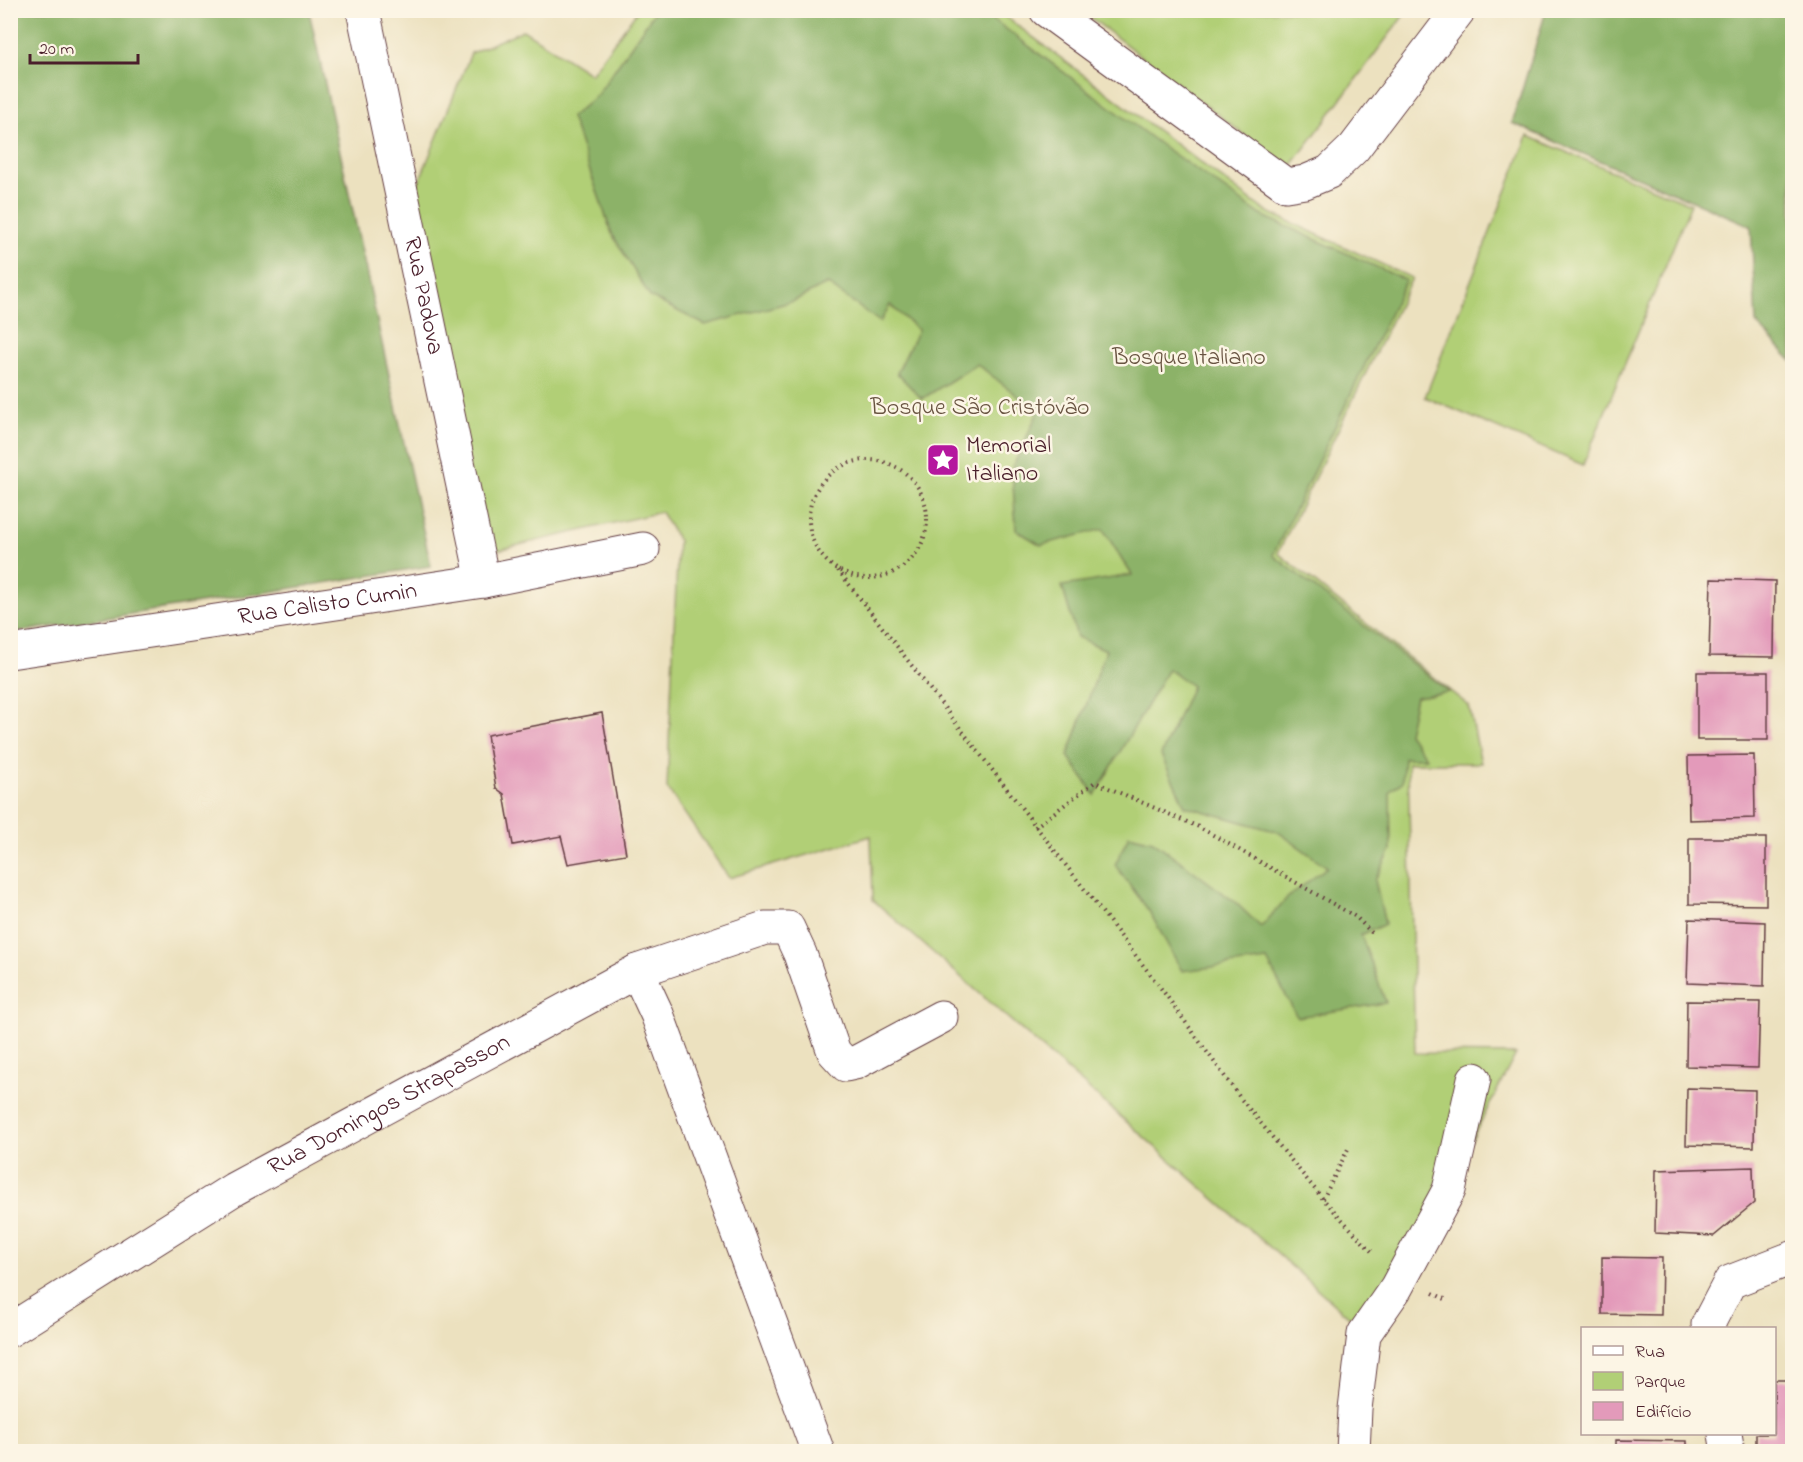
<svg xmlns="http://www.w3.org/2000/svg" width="1803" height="1462" font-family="'Indie Flower',sans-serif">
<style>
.green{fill:#b1cf76;stroke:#7e7750;stroke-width:1.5}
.forest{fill:#8cb267;stroke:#6b6849;stroke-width:1.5}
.building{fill:#e39aba}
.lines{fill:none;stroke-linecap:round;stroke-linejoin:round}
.minor-casing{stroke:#623c41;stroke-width:35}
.path{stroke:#623c41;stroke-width:4;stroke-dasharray:1.5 4.5;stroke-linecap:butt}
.minor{stroke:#fff;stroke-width:33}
.labels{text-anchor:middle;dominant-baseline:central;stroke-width:5;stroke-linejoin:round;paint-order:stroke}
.street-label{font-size:24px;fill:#4a1f2b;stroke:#fcf5e5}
.park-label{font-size:24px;fill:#695442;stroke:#fcf5e5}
.poi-label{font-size:24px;fill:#4a1f2b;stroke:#fcf5e5;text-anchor:start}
</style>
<rect width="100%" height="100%" fill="#fcf5e5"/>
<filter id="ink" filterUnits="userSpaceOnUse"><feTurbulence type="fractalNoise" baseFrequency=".0167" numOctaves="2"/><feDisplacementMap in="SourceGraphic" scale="12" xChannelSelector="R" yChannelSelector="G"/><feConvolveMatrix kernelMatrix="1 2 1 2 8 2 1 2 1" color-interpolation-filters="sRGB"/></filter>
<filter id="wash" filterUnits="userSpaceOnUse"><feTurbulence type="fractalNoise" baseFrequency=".008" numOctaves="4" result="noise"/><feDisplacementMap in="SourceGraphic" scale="24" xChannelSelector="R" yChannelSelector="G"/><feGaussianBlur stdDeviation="1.35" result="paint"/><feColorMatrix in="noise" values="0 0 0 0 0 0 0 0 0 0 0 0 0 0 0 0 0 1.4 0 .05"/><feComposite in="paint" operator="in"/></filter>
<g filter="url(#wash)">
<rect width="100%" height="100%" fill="#ece1bf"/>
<g class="green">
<polygon points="637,11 998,11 1264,210 1412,278 1278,553 1469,706 1481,763 1408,763 1415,1053 1516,1054 1370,1335 873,900 871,836 729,878 667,788 678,540 661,512 485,553 403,221 471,53 523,30 591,74"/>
<polygon points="1082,11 1407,11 1289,169"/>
<polygon points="1528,136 1691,204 1583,465 1425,397"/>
</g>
<g class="forest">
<polygon points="11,10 309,11 431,566 11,633"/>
<polygon points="655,11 982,11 1161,145 1261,215 1406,280 1273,555 1449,692 1416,697 1408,733 1426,758 1404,758 1402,782 1390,791 1391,850 1375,880 1385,924 1361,935 1386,1003 1297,1017 1267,960 1182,971 1149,911 1115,865 1129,835 1153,841 1235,902 1261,927 1286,899 1327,867 1278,832 1185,806 1161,755 1192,686 1168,669 1095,795 1068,756 1106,650 1077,637 1062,586 1132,575 1103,529 1041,545 1016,530 1012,469 1038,412 977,364 922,399 897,373 918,330 890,305 880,322 827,284 794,301 705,325 650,297 612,234 571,117 597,95"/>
<polygon points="1546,11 1792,11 1792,361 1756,323 1751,226 1512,123"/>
</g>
<g id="blocks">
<g class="building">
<polygon points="1711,579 1775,581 1774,657 1709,656"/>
<rect x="1697" y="672" width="71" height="68"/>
<polygon points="602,713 626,854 568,864 561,836 513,845 504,794 496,788 487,735"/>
<polygon points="1754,755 1755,818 1689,820 1688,756"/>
<polygon points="1689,838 1766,838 1766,905 1689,904"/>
<polygon points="1689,919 1765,922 1764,986 1687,983"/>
<polygon points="1687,1001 1760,1002 1758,1068 1686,1066"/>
<polygon points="1687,1088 1755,1090 1754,1147 1686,1145"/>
<polygon points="1753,1167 1754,1203 1714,1236 1655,1233 1656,1170"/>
<polygon points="1602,1257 1662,1258 1661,1315 1602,1314"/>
<polygon points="1774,1380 1792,1380 1792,1452 1756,1452 1756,1434 1774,1434"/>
<polygon points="1616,1440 1687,1441 1687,1452 1616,1452"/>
</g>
</g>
</g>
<g filter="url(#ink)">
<use href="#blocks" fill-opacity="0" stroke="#623c41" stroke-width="1.5"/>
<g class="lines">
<defs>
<g id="minor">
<path id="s1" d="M363,10L483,581"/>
<polyline points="1046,10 1286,185 1305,182 1329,172 1354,148 1459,10"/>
<path id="s2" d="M10,652L483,581L643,549"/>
<polyline points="637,971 657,1014 818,1452"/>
<polyline points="1709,1328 1708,1324 1730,1282 1792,1258"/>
<path id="s3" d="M10,1330L234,1189L637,971L765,928H788L800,954L834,1052L846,1065L855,1063L941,1017"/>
<polyline points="1725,1434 1728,1452"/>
<polyline points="1353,1452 1355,1409 1364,1334 1396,1288 1449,1190 1474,1079"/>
</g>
</defs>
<use href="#minor" class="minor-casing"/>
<g class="path">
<circle cx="868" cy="519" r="59"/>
<polyline points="838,570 1163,991 1241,1099 1323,1199 1374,1254"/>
<polyline points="1035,827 1095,782 1201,828 1356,917 1373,934"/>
<polyline points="1323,1199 1349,1147"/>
<polyline points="1433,1293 1445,1299"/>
</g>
<use href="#minor" class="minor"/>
</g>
</g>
<defs>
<symbol id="sight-square" viewBox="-11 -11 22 22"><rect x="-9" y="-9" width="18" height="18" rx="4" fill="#b5179e" stroke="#fcf5e5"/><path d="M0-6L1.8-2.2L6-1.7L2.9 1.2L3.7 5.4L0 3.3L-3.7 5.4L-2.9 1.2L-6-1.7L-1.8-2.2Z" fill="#fff"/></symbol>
</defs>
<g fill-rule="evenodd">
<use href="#sight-square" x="924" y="441" width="38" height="38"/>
</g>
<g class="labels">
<g class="street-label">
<text stroke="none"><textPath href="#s1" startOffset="292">Rua Padova</textPath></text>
<text stroke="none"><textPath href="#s2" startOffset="321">Rua Calisto Cumin</textPath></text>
<text stroke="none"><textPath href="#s3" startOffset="441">Rua Domingos Strapasson</textPath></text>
</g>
<g class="park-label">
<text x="1189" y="358">Bosque Italiano</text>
<text x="980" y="408">Bosque São Cristóvão</text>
</g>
<g class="poi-label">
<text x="966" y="446">Memorial<tspan x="966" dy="28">Italiano</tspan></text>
</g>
</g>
<rect width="1803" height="1462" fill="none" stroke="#fcf5e5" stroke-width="36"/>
<rect x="1581" y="1327" width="195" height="108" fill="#fcf5e5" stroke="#b59f9b" stroke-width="1.5"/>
<rect x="1593" y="1346" width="30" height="9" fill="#ffffff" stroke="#b59f9b" stroke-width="1.5"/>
<text x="1635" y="1357" font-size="18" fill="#4a1f2b">Rua</text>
<rect x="1593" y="1372" width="30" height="18" fill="#b1cf76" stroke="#b59f9b" stroke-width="1.5"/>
<text x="1635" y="1387" font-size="18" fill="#4a1f2b">Parque</text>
<rect x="1593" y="1402" width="30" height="18" fill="#e39aba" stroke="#b59f9b" stroke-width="1.5"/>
<text x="1635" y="1417" font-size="18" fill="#4a1f2b">Edifício</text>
<path d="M30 54v9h108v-9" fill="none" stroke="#4a1f2b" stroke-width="3"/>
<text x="39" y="54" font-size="18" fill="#4a1f2b" stroke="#fcf5e5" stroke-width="4.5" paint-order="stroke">20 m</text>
</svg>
